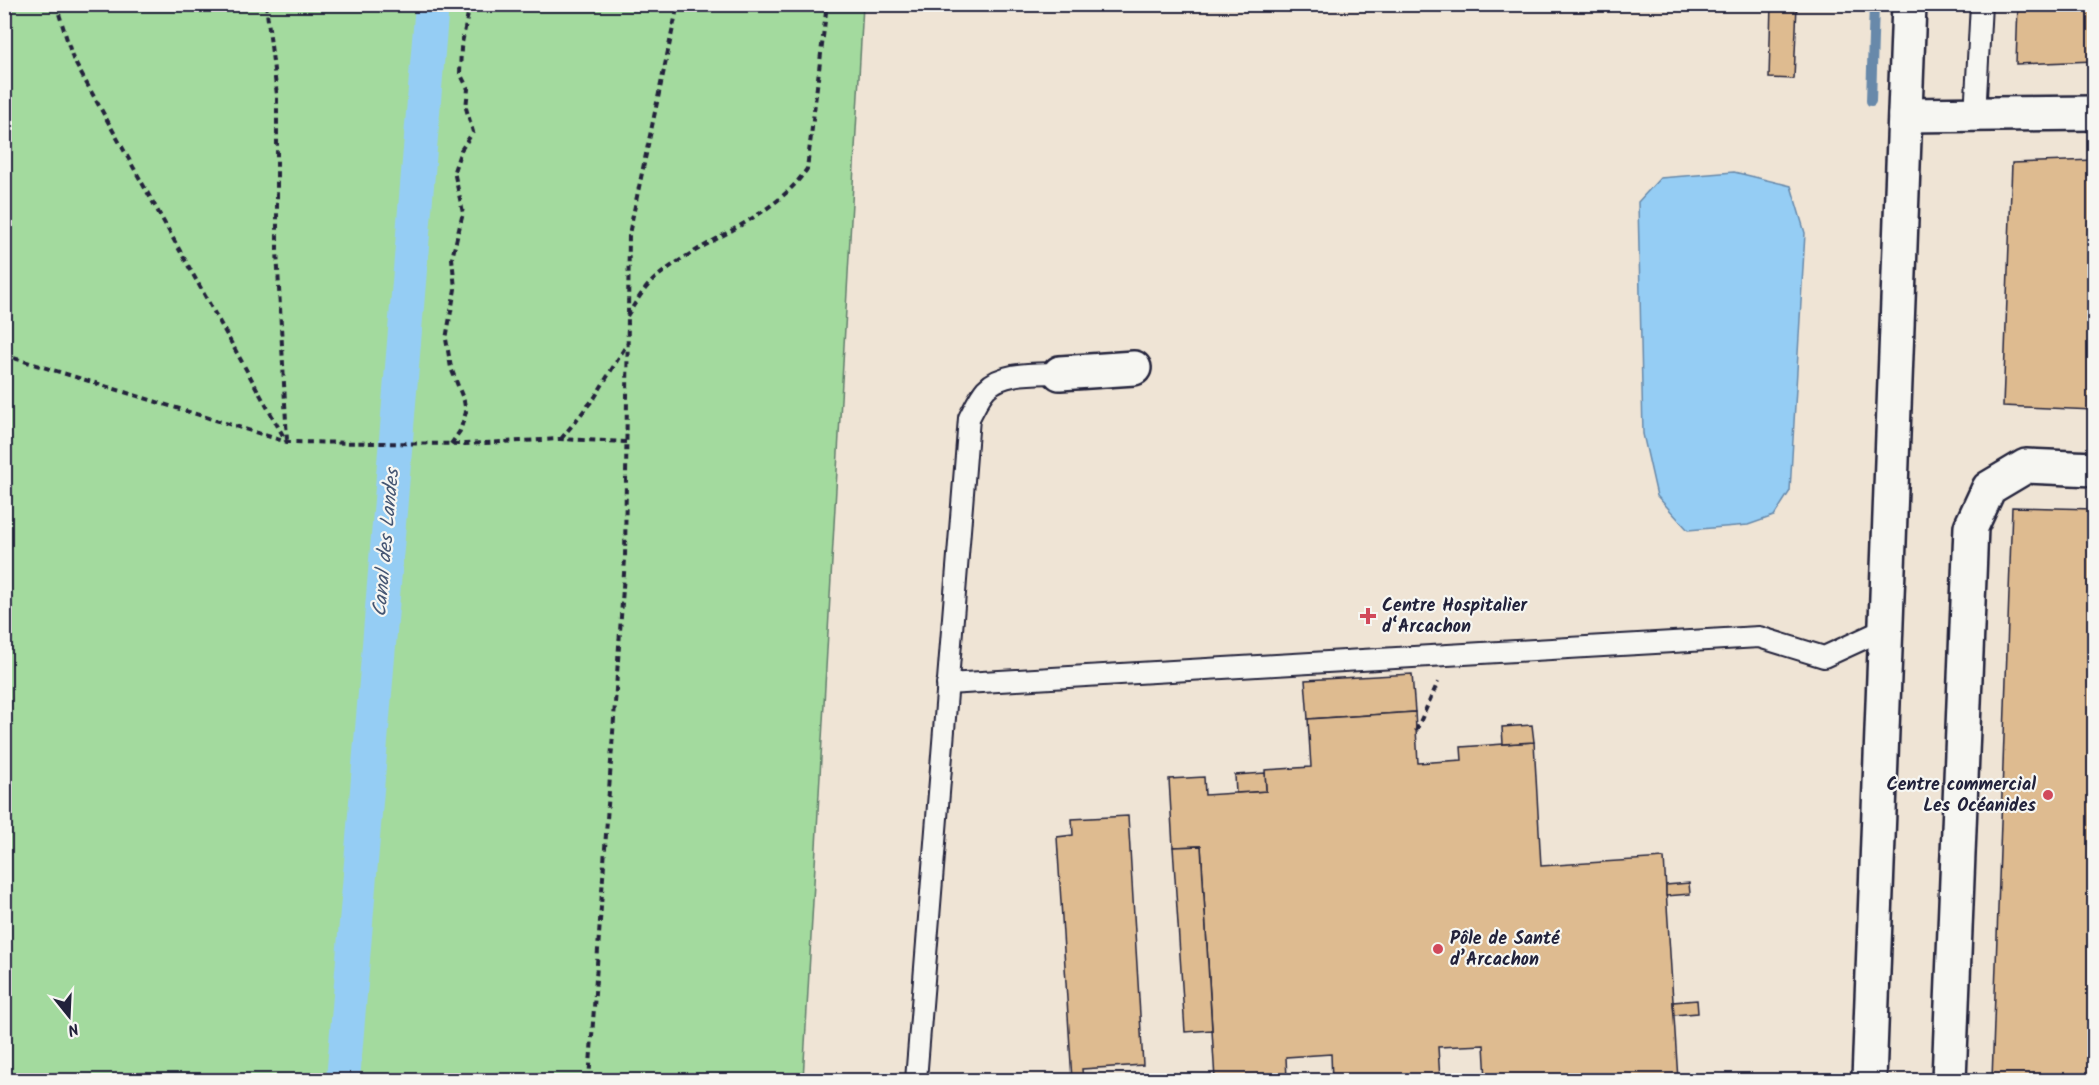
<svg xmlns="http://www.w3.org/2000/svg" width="2099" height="1085" font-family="Kalam,sans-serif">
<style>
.built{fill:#efe4d5}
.green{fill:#a3da9e;stroke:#627e6c;stroke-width:1.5}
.water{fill:#95cdf4;stroke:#6789aa;stroke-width:1.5}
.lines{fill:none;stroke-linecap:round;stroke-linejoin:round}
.stream{stroke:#6789aa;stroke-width:10}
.canal{stroke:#95cdf4;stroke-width:34}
.building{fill:#debb90;stroke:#22223b;stroke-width:1.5}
.service-casing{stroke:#22223b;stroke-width:24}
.minor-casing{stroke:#22223b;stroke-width:38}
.path{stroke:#22223b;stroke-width:4;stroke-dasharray:6 4.5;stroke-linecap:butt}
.service{stroke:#f6f6f2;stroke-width:20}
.minor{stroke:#f6f6f2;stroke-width:33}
.poi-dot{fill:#d1495b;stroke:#f6f6f2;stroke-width:2}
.labels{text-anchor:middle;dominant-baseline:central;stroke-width:4.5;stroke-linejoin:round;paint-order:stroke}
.poi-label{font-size:18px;font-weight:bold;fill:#22223b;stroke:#f6f6f2;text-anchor:start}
.water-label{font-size:20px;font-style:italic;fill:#445572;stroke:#f6f6f2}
</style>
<rect width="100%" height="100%" fill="#f6f6f2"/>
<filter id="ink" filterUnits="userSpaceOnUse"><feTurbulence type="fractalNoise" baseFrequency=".0167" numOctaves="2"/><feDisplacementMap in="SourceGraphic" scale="12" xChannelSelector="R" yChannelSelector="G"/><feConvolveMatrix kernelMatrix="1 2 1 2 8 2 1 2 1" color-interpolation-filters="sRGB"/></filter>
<g filter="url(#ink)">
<polygon class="built" points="863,5 2094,5 2094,1080 803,1080"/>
<polygon class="green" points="5,4 863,5 803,1080 5,1080"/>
<g class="water">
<polygon points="1058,5 1118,5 1081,10"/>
<polygon points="1734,172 1791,186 1805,233 1790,491 1774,516 1748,525 1688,530 1657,496 1643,434 1638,202 1660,178"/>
</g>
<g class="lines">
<polyline class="stream" points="1871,101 1874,4"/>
<polyline class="canal" points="343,1080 432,4"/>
</g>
<g class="building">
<polygon points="1771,4 1797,4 1794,79 1769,78"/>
<polygon points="2018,4 2094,4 2094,61 2016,64"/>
<polygon points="2094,160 2094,410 2003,406 2012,163"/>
<polygon points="2012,507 2094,509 2094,1080 1992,1080"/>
<polygon points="1412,674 1415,712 1308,719 1305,680"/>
<polygon points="1415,712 1418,763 1462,760 1461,747 1534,742 1541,866 1664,858 1678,1080 1486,1080 1484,1045 1438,1047 1440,1080 1332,1080 1331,1054 1286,1057 1287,1080 1215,1080 1201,846 1173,847 1169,779 1204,777 1205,795 1266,791 1265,770 1311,767 1308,719"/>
<polygon points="1532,725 1534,742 1503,744 1502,727"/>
<polygon points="1265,773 1266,791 1236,793 1235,775"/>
<polygon points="1128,816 1143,1065 1082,1069 1083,1080 1072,1080 1057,837 1073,835 1072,819"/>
<polygon points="1201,846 1212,1030 1185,1032 1173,847"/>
<polygon points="1689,883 1690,894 1666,896 1666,885"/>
<polygon points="1697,1000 1698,1013 1674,1015 1673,1002"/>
</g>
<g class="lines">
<defs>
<g id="service">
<polyline points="1975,116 1981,4"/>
<polyline points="947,684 1759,637 1824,657 1887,628"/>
<path d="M916,1080L969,418C974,409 979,397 986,389C1003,371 1037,374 1060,373"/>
</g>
<g id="minor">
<polyline points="1905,115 2094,113"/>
<polyline points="1060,373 1134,368"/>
<polyline points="1869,1080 1909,4"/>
<polyline points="1949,1080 1971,527 1989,488 2026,466 2094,469"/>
</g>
</defs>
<use href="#service" class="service-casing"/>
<use href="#minor" class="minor-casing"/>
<g class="path">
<polyline points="56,4 73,59 286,441"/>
<polyline points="266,4 277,95 277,250 287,441"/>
<path d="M627,316C636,302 645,286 658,276C705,238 772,220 807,169L827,4"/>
<polyline points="4,355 287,442 465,444 560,439 626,442"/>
<polyline points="561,439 595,397 627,344"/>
<polyline points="451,444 460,431 466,412 464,401 451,368 446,339 455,289 452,258 463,213 454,171 461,150 473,132 466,108 468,89 460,73 461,48 470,4"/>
<polyline points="1416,731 1438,682"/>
<polyline points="589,1080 625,559 629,234 678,4"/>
</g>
<use href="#service" class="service"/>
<use href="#minor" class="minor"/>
</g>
</g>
<g class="poi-dot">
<path d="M1365 607h6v6h6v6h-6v6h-6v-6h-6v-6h6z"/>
<circle cx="2048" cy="795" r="6"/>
<circle cx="1438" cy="949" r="6"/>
</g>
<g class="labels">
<g class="poi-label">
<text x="1382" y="606">Centre Hospitalier<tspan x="1382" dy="21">d‘Arcachon</tspan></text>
<text x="2036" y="785" text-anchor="end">Centre commercial<tspan x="2036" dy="21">Les Océanides</tspan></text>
<text x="1450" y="939">Pôle de Santé<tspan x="1450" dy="21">d’Arcachon</tspan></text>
</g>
<g class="water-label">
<text transform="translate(387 543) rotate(-85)">Canal des Landes</text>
</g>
</g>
<rect width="2099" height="1085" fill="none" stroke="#f6f6f2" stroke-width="24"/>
<rect x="12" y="12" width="2075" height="1061" fill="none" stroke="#22223b" stroke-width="2" filter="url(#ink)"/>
<g transform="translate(69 1016) rotate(162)" stroke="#f6f6f2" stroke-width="4.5" paint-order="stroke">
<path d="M0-4.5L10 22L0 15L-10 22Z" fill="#22223b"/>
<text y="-9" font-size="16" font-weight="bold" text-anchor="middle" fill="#22223b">N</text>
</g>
</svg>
